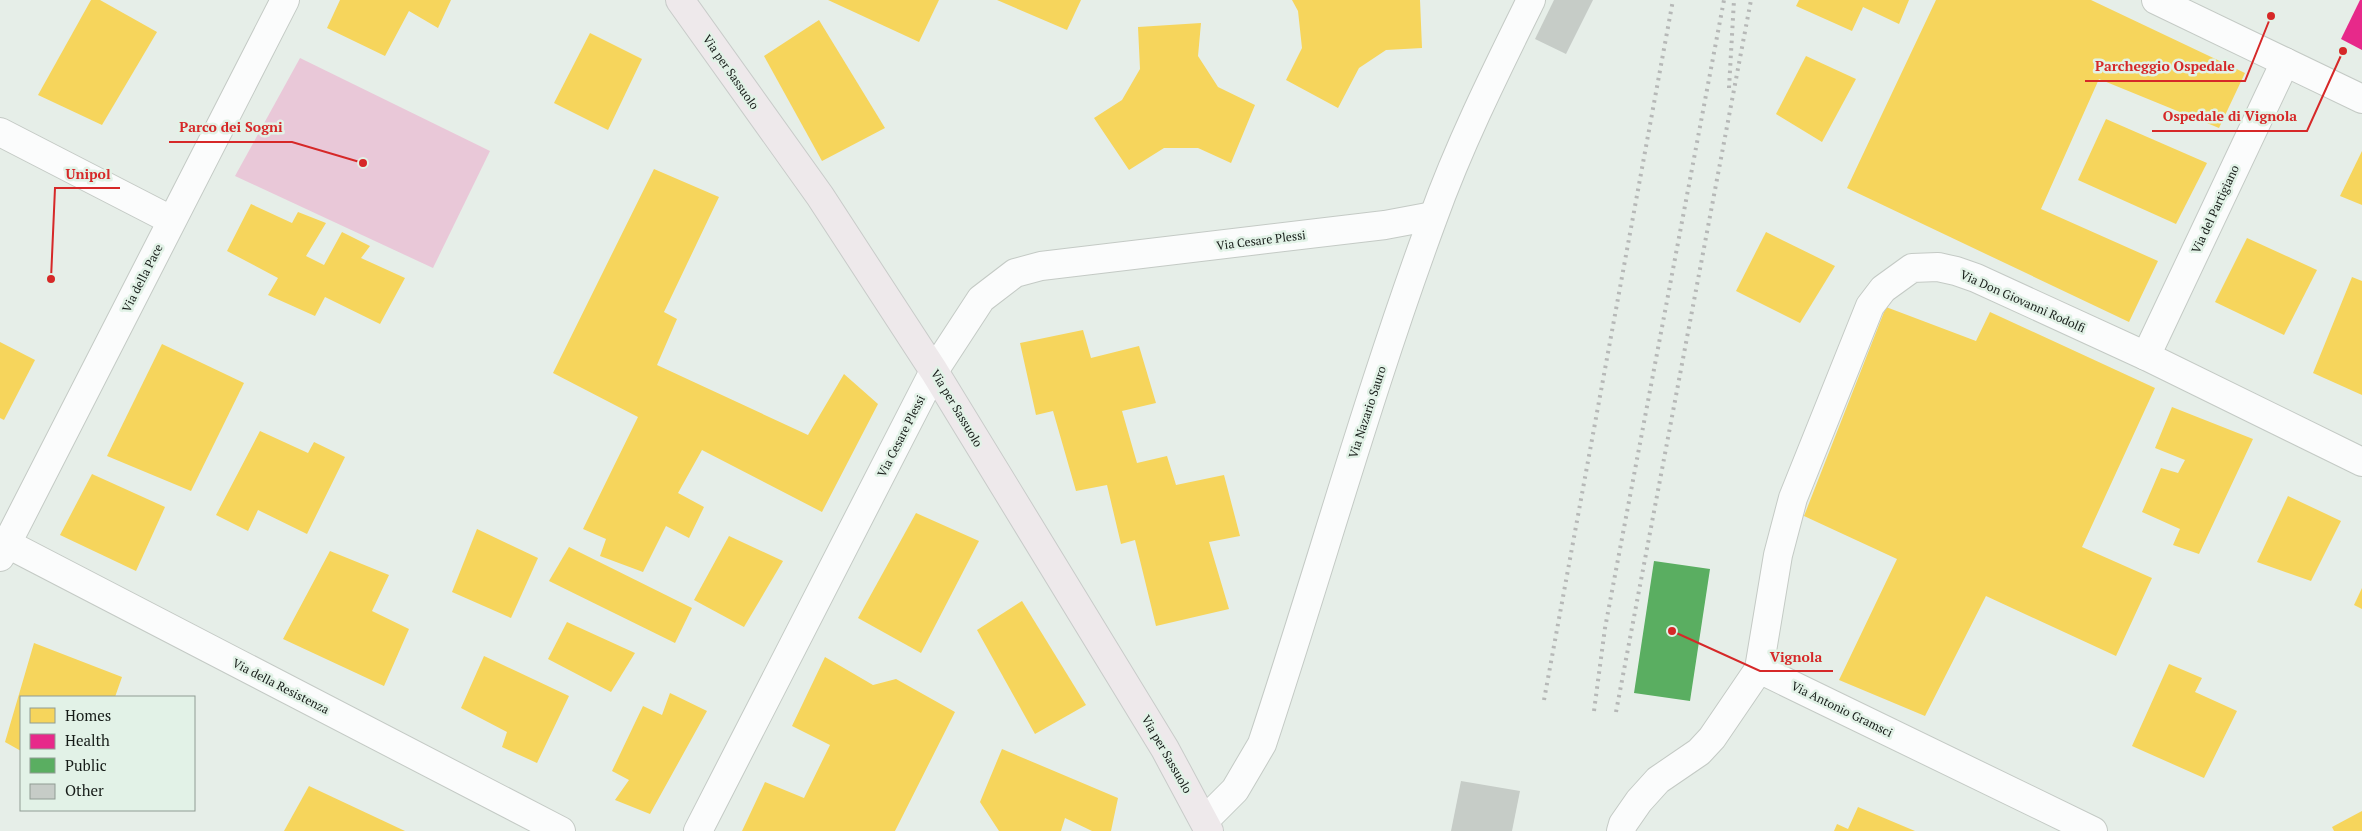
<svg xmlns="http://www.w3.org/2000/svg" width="2362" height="831" font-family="'PT Serif',serif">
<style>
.green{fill:#e9c8d8}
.homes{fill:#f6d55c}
.health{fill:#e7298a}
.public{fill:#5aae61}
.building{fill:#c6ccc7}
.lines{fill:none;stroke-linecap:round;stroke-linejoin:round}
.minor-casing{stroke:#c4cac5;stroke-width:30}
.major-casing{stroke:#c8cbc9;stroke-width:30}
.minor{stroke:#fbfcfc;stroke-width:28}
.major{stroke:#eee9eb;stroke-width:28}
.rail{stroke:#b6b8b7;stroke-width:4;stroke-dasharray:2.5 5;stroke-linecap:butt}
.labels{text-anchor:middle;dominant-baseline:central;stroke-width:5;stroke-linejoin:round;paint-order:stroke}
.street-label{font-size:12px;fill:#161c18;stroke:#e2f2e7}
.leader{fill:none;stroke:#d62828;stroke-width:2}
.callout-dot{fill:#d62828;stroke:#e2f2e7;stroke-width:2}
.callout-label{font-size:14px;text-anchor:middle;font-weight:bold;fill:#d62828;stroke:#e2f2e7;stroke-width:5;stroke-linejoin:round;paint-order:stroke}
</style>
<rect width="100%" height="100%" fill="#e6eee8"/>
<polygon class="green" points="300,58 490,151 433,268 235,176"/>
<g class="homes">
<polygon points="91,0 100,0 157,32 102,125 38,95"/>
<polygon points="340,0 451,0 438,28 409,11 385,56 327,28"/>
<polygon points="828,0 939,0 919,42"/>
<polygon points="997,0 1081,0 1067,30"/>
<polygon points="1292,0 1420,0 1422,48 1386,50 1359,68 1338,108 1286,80 1302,48 1298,11"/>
<polygon points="1799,0 1909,0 1899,24 1863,7 1852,31 1796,6"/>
<polygon points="1936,0 2091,0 2245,73 2219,128 2099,79 2041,209 2158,261 2129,322 1847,188"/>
<polygon points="819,20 885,128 822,161 764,56"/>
<polygon points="1201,23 1198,56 1218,87 1255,105 1231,163 1198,148 1164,148 1129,170 1094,118 1122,100 1140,69 1138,27"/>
<polygon points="590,33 642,59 608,130 554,103"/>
<polygon points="1806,56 1856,79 1822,142 1776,114"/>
<polygon points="2106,119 2207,163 2176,224 2078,180"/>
<polygon points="2362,151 2362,205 2340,196"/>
<polygon points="654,169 719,197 664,312 677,319 657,365 808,435 844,374 878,404 822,512 702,450 678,493 704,507 689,538 666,526 643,572 600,556 606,539 583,529 638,417 553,373"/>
<polygon points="251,204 292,223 298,212 326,223 306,256 324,265 342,232 370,246 361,258 405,278 380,324 325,297 315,316 268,295 278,278 227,251"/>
<polygon points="1766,232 1835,266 1800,323 1736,291"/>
<polygon points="2247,238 2317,270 2284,335 2215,302"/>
<polygon points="2352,277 2362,281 2362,395 2313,373"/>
<polygon points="1886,307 1976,341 1990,312 2155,388 2082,547 2152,578 2116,656 1986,596 1925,716 1839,680 1897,559 1804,516"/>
<polygon points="1083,330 1091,358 1139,346 1156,403 1122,411 1137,463 1167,456 1176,485 1224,475 1240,536 1209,542 1229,609 1156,626 1135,540 1121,544 1107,485 1076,491 1053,411 1036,415 1020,343"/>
<polygon points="0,342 35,360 4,420 0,418"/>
<polygon points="162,344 244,383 191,491 107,456"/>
<polygon points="2172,407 2253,439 2199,554 2173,545 2180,529 2142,512 2161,468 2178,473 2185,460 2155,448"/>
<polygon points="260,431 308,453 314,442 345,457 307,534 258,510 248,531 216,515"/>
<polygon points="92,474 165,507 136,571 60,535"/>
<polygon points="2288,496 2341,521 2311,581 2257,562"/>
<polygon points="916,513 979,541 921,653 858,618"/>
<polygon points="477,529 538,558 511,618 452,592"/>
<polygon points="729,536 783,561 744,627 694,600"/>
<polygon points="569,547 692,608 675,643 549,581"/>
<polygon points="330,551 389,575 372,611 409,629 384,686 283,639"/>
<polygon points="2362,588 2362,609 2354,605"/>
<polygon points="1022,601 1086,705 1035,734 977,630"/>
<polygon points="567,622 635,653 611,692 548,659"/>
<polygon points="34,643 122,677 115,697 21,697 21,751 5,742"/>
<polygon points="484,656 569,696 537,763 502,747 507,732 461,708"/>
<polygon points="825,657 873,685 896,679 955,712 895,831 742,831 765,782 804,798 830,745 792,726"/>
<polygon points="2169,664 2202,678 2195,692 2237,711 2204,778 2132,746"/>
<polygon points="670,693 707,711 650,814 615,800 629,780 612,771 643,706 662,715"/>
<polygon points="1002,749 1118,798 1111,831 1092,831 1065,818 1061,831 999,831 980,802"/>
<polygon points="309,786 405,831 284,831"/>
<polygon points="1858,807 1915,831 1834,831 1837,824 1848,829"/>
<polygon points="2362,811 2362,831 2334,831 2332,827"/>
</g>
<polygon class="health" points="2360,0 2362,0 2362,50 2341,39"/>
<polygon class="public" points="1654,561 1710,569 1690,701 1634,693"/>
<g class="building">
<polygon points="1554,0 1593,0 1566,54 1535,39"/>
<polygon points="1461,781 1520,791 1512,831 1451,831"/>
</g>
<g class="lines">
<defs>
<g id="minor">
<polyline points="2156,0 2362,99"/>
<polyline points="0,132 171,220"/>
<polyline points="2146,356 2285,62"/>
<polyline points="0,540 561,831"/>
<polyline points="0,557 285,0"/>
<polyline points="1759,669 2093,831"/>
<path d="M1205,820L1235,790L1262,744C1320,569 1369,391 1433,218C1460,143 1496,71 1531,0"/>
<polyline points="698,831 934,371 981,299 1015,273 1041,266 1385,225 1433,216"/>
<polyline points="1621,831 1623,824 1639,801 1658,780 1699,752 1712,738 1759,669 1778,555 1793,498 1870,306 1883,289 1912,268 1938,267 1956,271 1976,278 2146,356 2362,462"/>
</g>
<polyline id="major" points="680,0 820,196 934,371 1165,749 1209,831"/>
</defs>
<use href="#minor" class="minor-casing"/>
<use href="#major" class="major-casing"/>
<use href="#minor" class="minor"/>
<use href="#major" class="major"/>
<g class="rail">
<polyline points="1729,88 1734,0"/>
<polyline points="1544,700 1673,0"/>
<polyline points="1594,711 1605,628 1724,0"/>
<polyline points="1616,712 1751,0"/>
</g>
</g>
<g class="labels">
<g class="street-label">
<text transform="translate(731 72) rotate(55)">Via per Sassuolo</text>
<text transform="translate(2215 209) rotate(-65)">Via del Partigiano</text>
<text transform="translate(1261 240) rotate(-7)">Via Cesare Plessi</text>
<text transform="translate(142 278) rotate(-63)">Via della Pace</text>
<text transform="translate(2023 301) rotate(24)">Via Don Giovanni Rodolfi</text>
<text transform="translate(957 408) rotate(59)">Via per Sassuolo</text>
<text transform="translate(1367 412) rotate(-72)">Via Nazario Sauro</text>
<text transform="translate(901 436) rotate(-63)">Via Cesare Plessi</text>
<text transform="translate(281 686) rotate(27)">Via della Resistenza</text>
<text transform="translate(1842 709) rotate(26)">Via Antonio Gramsci</text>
<text transform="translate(1167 754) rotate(60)">Via per Sassuolo</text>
</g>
</g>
<path class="leader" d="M2271 16L2245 81H2085M2343 51L2307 131H2152M363 163L292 142H169M51 279L55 188H120M1672 631L1760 671H1833"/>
<g class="callout-dot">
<circle cx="2271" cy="16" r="5"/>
<circle cx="2343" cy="51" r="5"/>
<circle cx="363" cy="163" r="5"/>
<circle cx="51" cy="279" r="5"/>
<circle cx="1672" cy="631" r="5"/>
</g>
<g class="callout-label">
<text x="2165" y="71">Parcheggio Ospedale</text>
<text x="2230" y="121">Ospedale di Vignola</text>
<text x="231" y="132">Parco dei Sogni</text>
<text x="88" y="179">Unipol</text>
<text x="1796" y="662">Vignola</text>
</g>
<rect x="20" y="696" width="175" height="115" fill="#e2f2e7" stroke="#909c94"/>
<rect x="30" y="708" width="25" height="15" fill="#f6d55c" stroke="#909c94"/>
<text x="65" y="721" font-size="15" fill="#161c18">Homes</text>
<rect x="30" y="734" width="25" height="15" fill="#e7298a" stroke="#909c94"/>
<text x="65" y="746" font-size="15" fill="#161c18">Health</text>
<rect x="30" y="758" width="25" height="15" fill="#5aae61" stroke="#909c94"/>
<text x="65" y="771" font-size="15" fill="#161c18">Public</text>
<rect x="30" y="784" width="25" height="15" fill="#c6ccc7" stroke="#909c94"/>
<text x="65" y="796" font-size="15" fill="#161c18">Other</text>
</svg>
